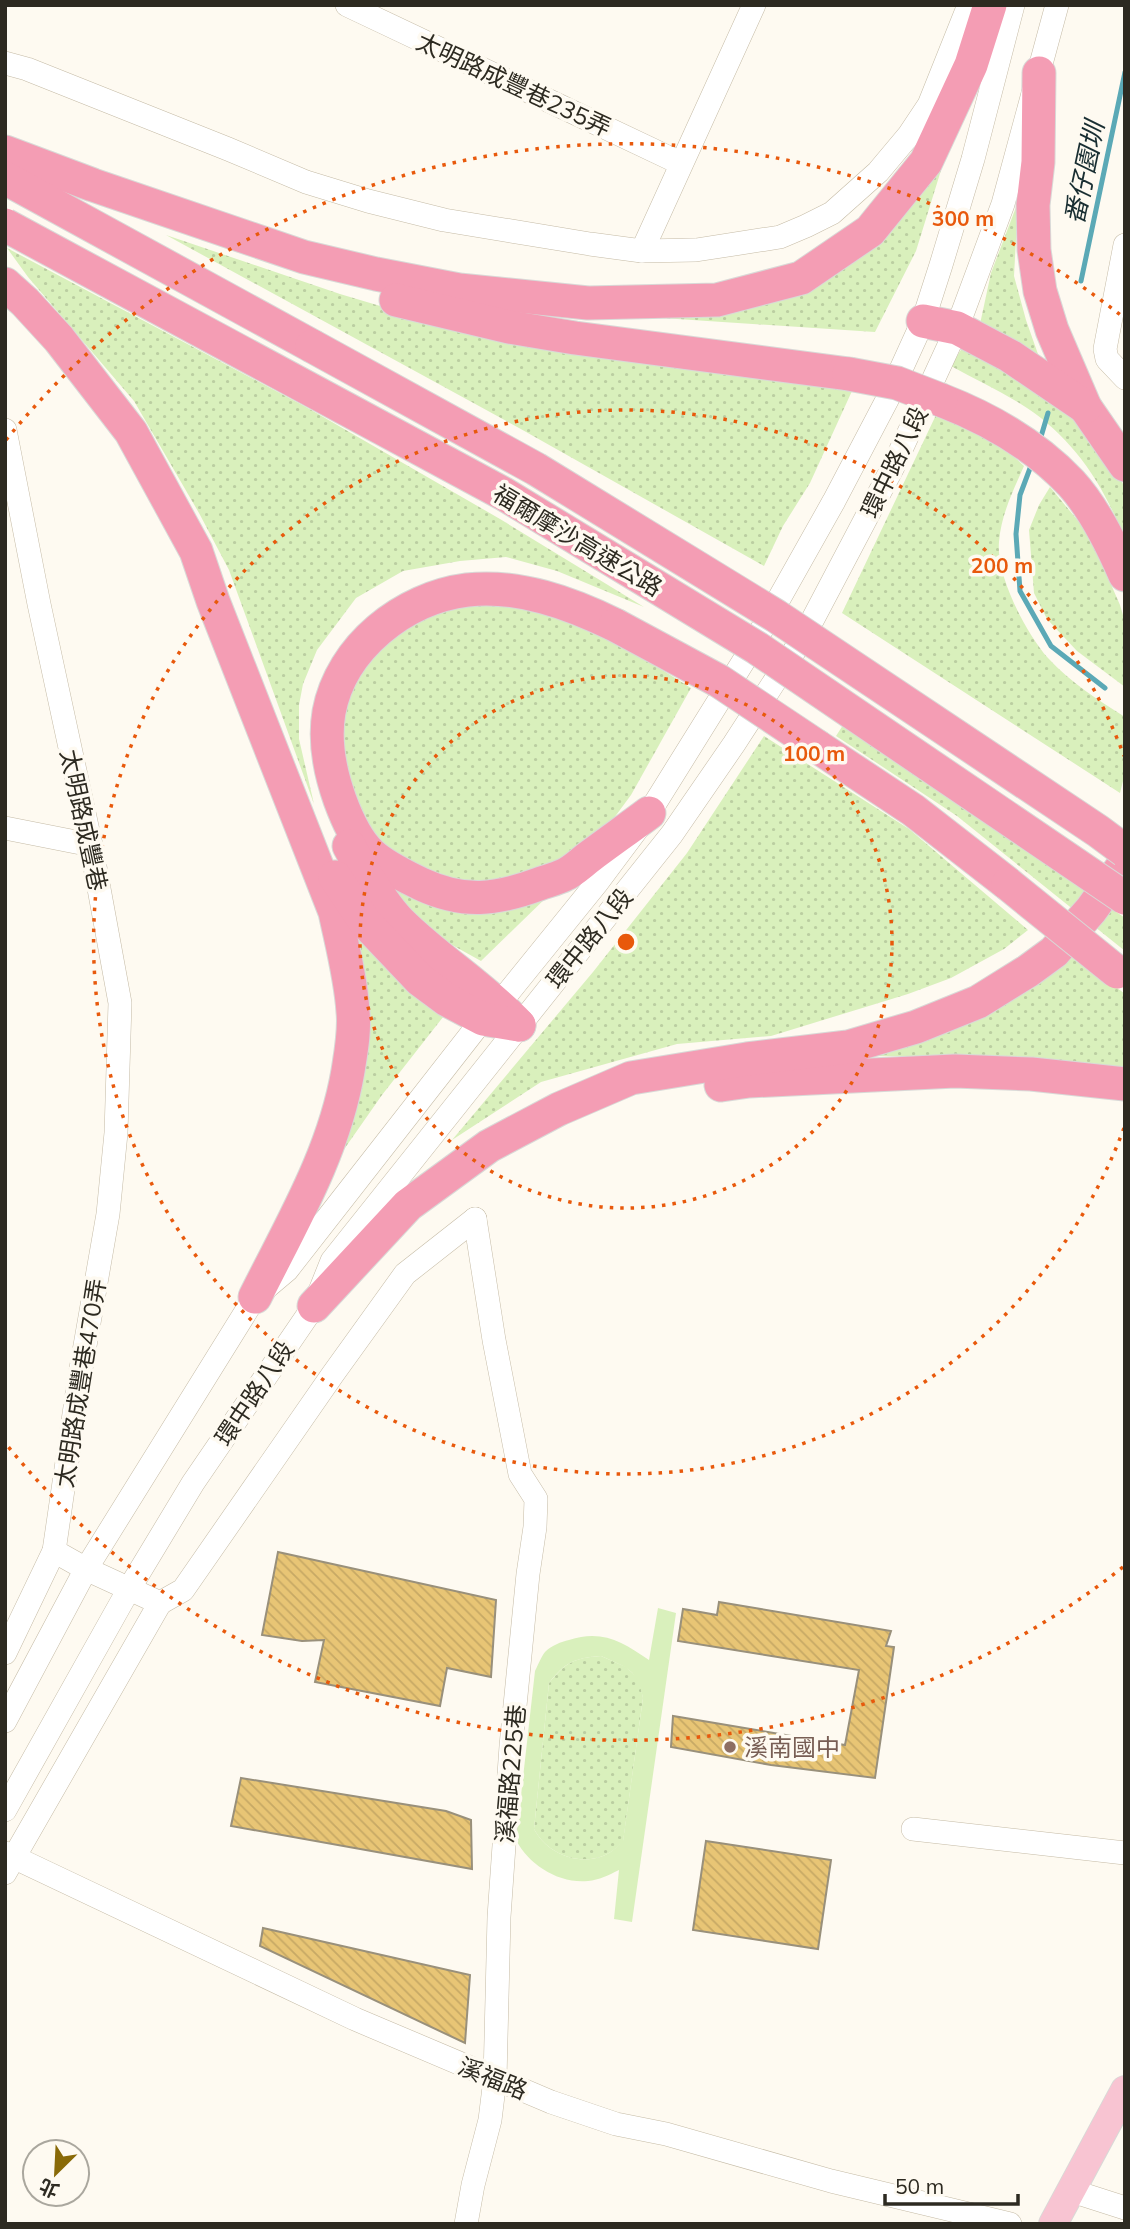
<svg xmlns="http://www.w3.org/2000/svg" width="1130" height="2229" font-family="Mulish,'Noto Sans TC',sans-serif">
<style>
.grass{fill:url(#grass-dots)}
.garden{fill:#d9f0bc;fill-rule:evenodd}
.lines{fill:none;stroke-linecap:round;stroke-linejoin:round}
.stream{stroke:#5ba9b6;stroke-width:5}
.building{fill:url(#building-back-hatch);stroke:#99907b;stroke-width:2}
.minor-casing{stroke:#c5bba6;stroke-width:24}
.major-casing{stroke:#d9d9d7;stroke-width:30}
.highway-casing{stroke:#d9d9d7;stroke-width:35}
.minor{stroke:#fff;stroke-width:23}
.major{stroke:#f8c4d2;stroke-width:28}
.highway{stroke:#f49db4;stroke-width:33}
.highway-bridge-casing{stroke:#d9d9d7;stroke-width:35;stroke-linecap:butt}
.highway-bridge{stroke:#f49db4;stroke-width:33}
.ring{fill:none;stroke:#e8590c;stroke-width:3.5;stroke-dasharray:3.5 7}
.education-dot{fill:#8d6e63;stroke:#fefaf1;stroke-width:2.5}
.labels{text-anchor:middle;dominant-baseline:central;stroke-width:7;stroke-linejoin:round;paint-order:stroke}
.street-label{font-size:24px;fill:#2d2a21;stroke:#fefaf1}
.education-label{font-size:24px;fill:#785e54;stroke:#fefaf1;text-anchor:start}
.water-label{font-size:26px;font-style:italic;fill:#192e32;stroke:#fefaf1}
.centre{fill:#e8590c;stroke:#fefaf1;stroke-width:3.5}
.ring-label{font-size:21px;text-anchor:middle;font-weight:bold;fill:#e8590c;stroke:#fefaf1;stroke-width:7;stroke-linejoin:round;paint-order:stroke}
</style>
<defs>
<pattern id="grass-dots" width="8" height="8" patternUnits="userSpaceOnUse" patternTransform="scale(1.75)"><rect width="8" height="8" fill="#d9f0bc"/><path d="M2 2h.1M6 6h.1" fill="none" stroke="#bbcea1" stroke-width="1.8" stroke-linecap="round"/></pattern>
<pattern id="building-back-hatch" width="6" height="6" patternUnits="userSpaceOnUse" patternTransform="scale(1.75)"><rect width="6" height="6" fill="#e8c575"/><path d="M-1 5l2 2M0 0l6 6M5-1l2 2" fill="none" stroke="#c7a965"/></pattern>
</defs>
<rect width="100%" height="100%" fill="#fefaf1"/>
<g class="grass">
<polygon points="951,138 916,251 875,332 647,317 842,270 882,243 913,204"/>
<polygon points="1018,202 1014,276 1026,320 1039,357 980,324 991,273"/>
<polygon points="166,235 340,294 407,314 852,391 810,483 783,526 764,566 519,428"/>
<polygon points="7,248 306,407 500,519 644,607 557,571 506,557 460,561 403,571 356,598 317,650 303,684 299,705 299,739 314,804 229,570 199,513 134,401 28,277"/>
<path d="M962,348L1066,408L1102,451L1125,487V541C1106,488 1074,439 1027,408C1003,392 976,380 951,366Z"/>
<path d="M936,415L974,426L1009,452L1024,466C1013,491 1001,515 999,542C996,576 1026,633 1048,658C1070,682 1098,700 1125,717V773L1120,793L842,613Z"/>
<polygon points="1050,487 1089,534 1120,605 1125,622 1125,687 1077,651 1047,619 1034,593 1029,530 1039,505"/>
<polygon points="459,605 523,605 598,630 691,688 631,795 597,841 567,863 480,887 410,869 362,825 339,735 353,685 378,647 417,621"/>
<polygon points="845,722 1125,918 1125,951 957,816 836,736"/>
<polygon points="764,736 909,829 1028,930 1004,949 951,978 908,994 771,1036 677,1044 541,1082 452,1140 593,972 687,853"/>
<polygon points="396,883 551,893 481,961 445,941 390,890"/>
<polygon points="356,932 447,1012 382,1095 331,1168"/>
<polygon points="1072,953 1125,994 1125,1073 988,1057 861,1056"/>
<path d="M601,1656L626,1667L639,1679L643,1698L623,1842C616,1848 610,1854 600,1857C575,1865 546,1852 534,1829L549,1683C566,1662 574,1658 601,1656Z"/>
</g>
<path class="garden" d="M658,1608L676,1613L632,1922L614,1919L619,1870C609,1875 599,1880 588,1881C559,1884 529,1865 516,1840L535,1671C538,1665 541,1657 545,1652C552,1645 561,1642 569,1640C602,1629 623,1642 649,1660ZM601,1656C627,1668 637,1668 643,1698L623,1841C616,1848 610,1854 600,1857C575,1865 546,1852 534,1829L549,1683C565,1662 575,1658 601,1656Z"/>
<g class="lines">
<g class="stream">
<polyline points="1081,281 1125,72"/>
<polyline points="1040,440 1048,413"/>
<polyline points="1032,463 1020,495 1016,534 1020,591 1051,646 1105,688"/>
</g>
</g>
<g class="building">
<polygon points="278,1552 496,1600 491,1677 447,1668 440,1706 315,1682 324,1640 302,1641 262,1635"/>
<polygon points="719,1602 891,1631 886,1646 894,1647 875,1778 771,1765 671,1747 673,1716 845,1745 859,1670 678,1641 683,1609 717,1615"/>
<polygon points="241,1778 446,1811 471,1820 472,1869 231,1826"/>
<polygon points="706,1841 831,1860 818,1949 693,1930"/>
<polygon points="263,1928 470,1975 465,2043 260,1946"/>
</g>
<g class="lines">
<defs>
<g id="minor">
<polyline points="347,5 680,163"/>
<polyline points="5,63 27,69 228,149 306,182 368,201 444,220 590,244 642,251 696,250 780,237 806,226 832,213 878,172 909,135 929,105 969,5"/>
<polyline points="1125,245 1105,349 1107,359 1125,378"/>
<polyline points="642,251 754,5"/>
<polyline points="5,430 39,604 91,845 120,1003 116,1133 108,1214 79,1380 54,1551 5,1653"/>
<polyline points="5,828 91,845"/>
<polyline points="54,1551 86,1569 160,1603 183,1590 333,1374 405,1274 475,1219"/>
<polyline points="5,1721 86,1569 255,1297 287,1270 483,1019 499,1004 596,884 649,813 748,654 834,501 887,400 923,321 941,265 973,159 1013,5"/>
<polyline points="5,1810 129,1589 193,1483 314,1306 332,1261 672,834 734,744 804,636 893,467 957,328 1003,204 1057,5"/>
<polyline points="913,1829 1125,1853"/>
<polyline points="5,1853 355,2019 551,2102 616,2124 666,2134 831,2181 1010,2224"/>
<polyline points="5,1873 160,1603"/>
<polyline points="1072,2191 1125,2208"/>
<polyline points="466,2224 473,2185 490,2120 495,2079 499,1917 511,1746 528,1574 535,1527 536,1499 520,1474 494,1340 475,1219"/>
</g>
<polyline id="major" points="1053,2224 1125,2090"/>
<g id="highway">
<polyline points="1039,73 1038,162 1033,205 1034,250 1040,291 1052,330 1085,407 1125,465"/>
<polyline points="5,152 93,185 304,257 376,274 459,290 588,303 717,300 801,278 870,231 926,162 971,65 990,5"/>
<polyline points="5,178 312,346"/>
<path d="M5,284L25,302L59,339L131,432L196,551L213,601L335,912C342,945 351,979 353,1012C355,1031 351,1052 348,1071C334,1153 292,1223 255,1297"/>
<polyline points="396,300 509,327 575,338 849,374"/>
<polyline points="923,321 957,328 1010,356 1085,407"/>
<path d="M941,400C990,419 1035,445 1071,483C1093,507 1112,545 1125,575"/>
<path d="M615,625C570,603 518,584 467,590C404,598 341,647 329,712C324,741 330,772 340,800C347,819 356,840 371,854C385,867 405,876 421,884C464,904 496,900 539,884C547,881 556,879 564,875C573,871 581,863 589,857C609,842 629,828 649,813"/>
<polyline points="818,747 913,810 1008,884"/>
<path d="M349,846C360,867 384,906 400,922C437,959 483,987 519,1025"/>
<polyline points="335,877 365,922 420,980 447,1000 483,1019 519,1025"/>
<polyline points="721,1085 749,1081 955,1071 1031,1074 1125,1084"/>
<polyline points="314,1306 408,1205 489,1146 559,1109 631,1078 747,1059 848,1047 916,1027 978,1002 1028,971 1054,952 1091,910 1125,863"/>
</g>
</defs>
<use href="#minor" class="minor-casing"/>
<use href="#major" class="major-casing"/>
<use href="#highway" class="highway-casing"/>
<use href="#minor" class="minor"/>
<use href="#major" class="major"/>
<use href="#highway" class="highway"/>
<defs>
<g id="highway-bridge">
<polyline points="5,225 504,494 757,648 1125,898"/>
<polyline points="312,346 536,469 776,616 1098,831 1125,851"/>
<polyline points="849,374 897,383 941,400"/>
<polyline points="615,625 719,681 818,747"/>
<polyline points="1008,884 1117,972"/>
</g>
</defs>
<use href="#highway-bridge" class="highway-bridge-casing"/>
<use href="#highway-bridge" class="highway-bridge"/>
</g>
<g class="ring">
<circle cx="626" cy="942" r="266"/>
<path d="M1124 1128A532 532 0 1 1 1124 756"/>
<path d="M1123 1567A798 798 0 0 1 6 1444M6 440A798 798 0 0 1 1123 317"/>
</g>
<circle class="education-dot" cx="730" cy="1747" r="7"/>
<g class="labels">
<g class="street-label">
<text transform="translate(514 84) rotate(25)">太明路成豐巷235弄</text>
<text transform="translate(894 462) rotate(-64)">環中路八段</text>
<text transform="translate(578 540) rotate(31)">福爾摩沙高速公路</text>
<text transform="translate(84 820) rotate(78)">太明路成豐巷</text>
<text transform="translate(589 938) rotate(-51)">環中路八段</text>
<text transform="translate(80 1383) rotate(-81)">太明路成豐巷470弄</text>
<text transform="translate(254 1393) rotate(-56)">環中路八段</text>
<text transform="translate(510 1774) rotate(-85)">溪福路225巷</text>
<text transform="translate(493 2078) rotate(22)">溪福路</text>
</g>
<g class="education-label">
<text x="744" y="1747">溪南國中</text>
</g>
<g class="water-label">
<text transform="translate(1084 173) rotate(-78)">番仔園圳</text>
</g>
</g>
<circle cx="626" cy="942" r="10" class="centre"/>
<g class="ring-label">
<text x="963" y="226">300 m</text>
<text x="1002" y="573">200 m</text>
<text x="814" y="761">100 m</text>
</g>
<rect width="1130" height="2229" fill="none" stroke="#2d2a21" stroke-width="14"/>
<g transform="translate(56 2173) rotate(204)"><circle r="33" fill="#fefaf1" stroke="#aaa79e" stroke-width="2"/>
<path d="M0-5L12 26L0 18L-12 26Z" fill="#896a08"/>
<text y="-10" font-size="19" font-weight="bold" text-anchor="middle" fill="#2d2a21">北</text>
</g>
<path d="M885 2194v10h133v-10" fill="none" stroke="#2d2a21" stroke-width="3.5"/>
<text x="895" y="2194" font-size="21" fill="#2d2a21" stroke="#fefaf1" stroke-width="5" paint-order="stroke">50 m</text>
</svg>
